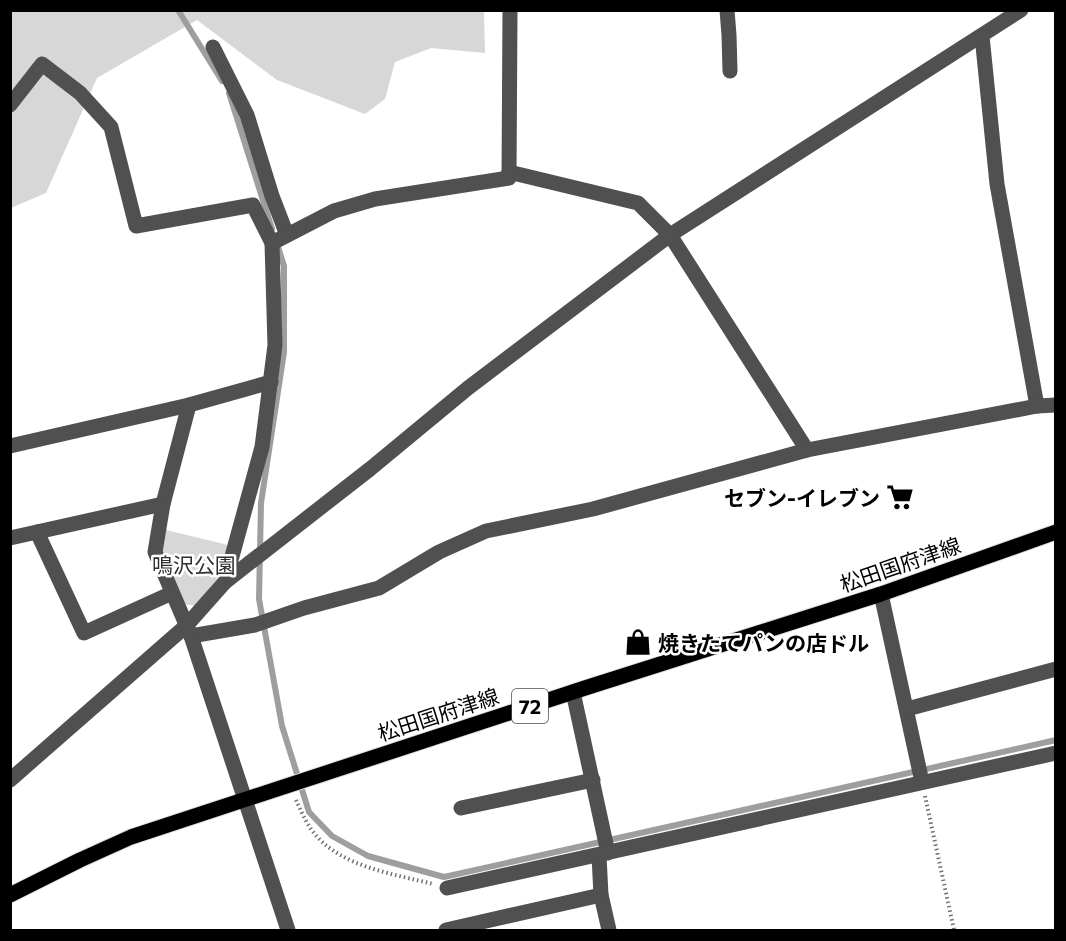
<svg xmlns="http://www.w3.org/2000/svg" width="1066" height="941" font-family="Commissioner,'Noto Sans JP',sans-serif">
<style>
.green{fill:#d7d7d7}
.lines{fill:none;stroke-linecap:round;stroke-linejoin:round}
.stream{stroke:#9e9e9e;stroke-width:6}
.major-casing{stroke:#dbdbdb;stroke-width:17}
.path{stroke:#727272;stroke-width:4;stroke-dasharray:1.5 3;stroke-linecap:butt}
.minor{stroke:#505050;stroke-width:15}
.major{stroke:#000;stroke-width:15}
.labels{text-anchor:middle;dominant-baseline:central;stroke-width:5;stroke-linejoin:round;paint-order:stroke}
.shield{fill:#fff;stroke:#4c4c4c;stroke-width:1.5}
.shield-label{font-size:20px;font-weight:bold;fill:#000}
.poi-label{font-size:21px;font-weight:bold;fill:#000;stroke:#fff;text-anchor:end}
.park-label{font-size:21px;fill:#2e2e2e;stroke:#fff}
.street-label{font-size:21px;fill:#000;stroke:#fff}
</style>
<rect width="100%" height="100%" fill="#fff"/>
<g class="green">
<polygon points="10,11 484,11 485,53 431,48 395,62 385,99 365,114 277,80 197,20 97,78 46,193 11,208"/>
<polygon points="162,529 228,545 215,586 199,606 180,604 158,552"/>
</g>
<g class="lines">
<g class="stream">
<polyline points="178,10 222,81"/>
<polyline points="229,93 272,229"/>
<polyline points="278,247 284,266 284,352 261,503 259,599 282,726 309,812 332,836 368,856 444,877 1056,740"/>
</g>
<defs>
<polyline id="major" points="10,895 80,860 131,837 585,688 881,594 1056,532"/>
</defs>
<use href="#major" class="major-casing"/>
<g class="path">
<polyline points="925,796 954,930"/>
<path d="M296,800C301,811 306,823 314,833C341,867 394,874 433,884"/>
</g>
<g class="minor">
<polyline points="727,10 729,35 730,71"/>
<polyline points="982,36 997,184 1037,406"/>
<polyline points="213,47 247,115 272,196 287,235"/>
<polyline points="10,105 42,64 80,93 111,127 136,226 253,205 272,243"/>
<polyline points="509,172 638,203 670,235 807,450"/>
<polyline points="189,405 163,504 155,552 191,636 255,625 304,608 379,588 439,552 486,531 593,509 807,450 1037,406 1056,405"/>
<polyline points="10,446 189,405 271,382"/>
<polyline points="37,532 84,633 172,593"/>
<polyline points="10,538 163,504"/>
<polyline points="225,582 262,447 275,345 272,243 334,211 375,199 509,178 510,10"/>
<polyline points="881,594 922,782"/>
<polyline points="191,636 288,930"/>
<polyline points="573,692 608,853"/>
<polyline points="907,709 1056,669"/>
<polyline points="10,780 186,626 225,582 370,469 468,388 670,235 1021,10"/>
<polyline points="461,808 593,780"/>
<polyline points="599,856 601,895 609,930"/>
<polyline points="447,888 1056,753"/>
<polyline points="446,930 601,895"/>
</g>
<use href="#major" class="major"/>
</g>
<defs>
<symbol id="supermarket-bare" viewBox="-9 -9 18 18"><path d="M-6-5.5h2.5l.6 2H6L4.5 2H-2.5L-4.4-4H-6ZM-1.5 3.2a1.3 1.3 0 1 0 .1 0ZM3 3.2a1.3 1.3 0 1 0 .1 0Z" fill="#000" stroke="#fff" stroke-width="2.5" paint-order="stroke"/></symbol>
<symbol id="shop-bare" viewBox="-9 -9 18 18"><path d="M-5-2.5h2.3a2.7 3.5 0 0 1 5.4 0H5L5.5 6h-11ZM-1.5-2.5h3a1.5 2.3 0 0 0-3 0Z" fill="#000" stroke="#fff" stroke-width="2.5" paint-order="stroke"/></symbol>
</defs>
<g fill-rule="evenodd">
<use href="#supermarket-bare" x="881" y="478" width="38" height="38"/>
<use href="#shop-bare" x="619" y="623" width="38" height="38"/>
</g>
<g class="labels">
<rect class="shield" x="512" y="689" width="36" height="34" rx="4.5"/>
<g class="shield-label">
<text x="530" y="706">72</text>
</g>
<g class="poi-label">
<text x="880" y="497">セブン-イレブン</text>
<text x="658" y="642" text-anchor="start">焼きたてパンの店ドル</text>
</g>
<g class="park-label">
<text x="194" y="564">鳴沢公園</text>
</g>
<g class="street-label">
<text transform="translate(900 564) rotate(-19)">松田国府津線</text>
<text transform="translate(438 714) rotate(-18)">松田国府津線</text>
</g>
</g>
<rect width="1066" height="941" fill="none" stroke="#000000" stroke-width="24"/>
</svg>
